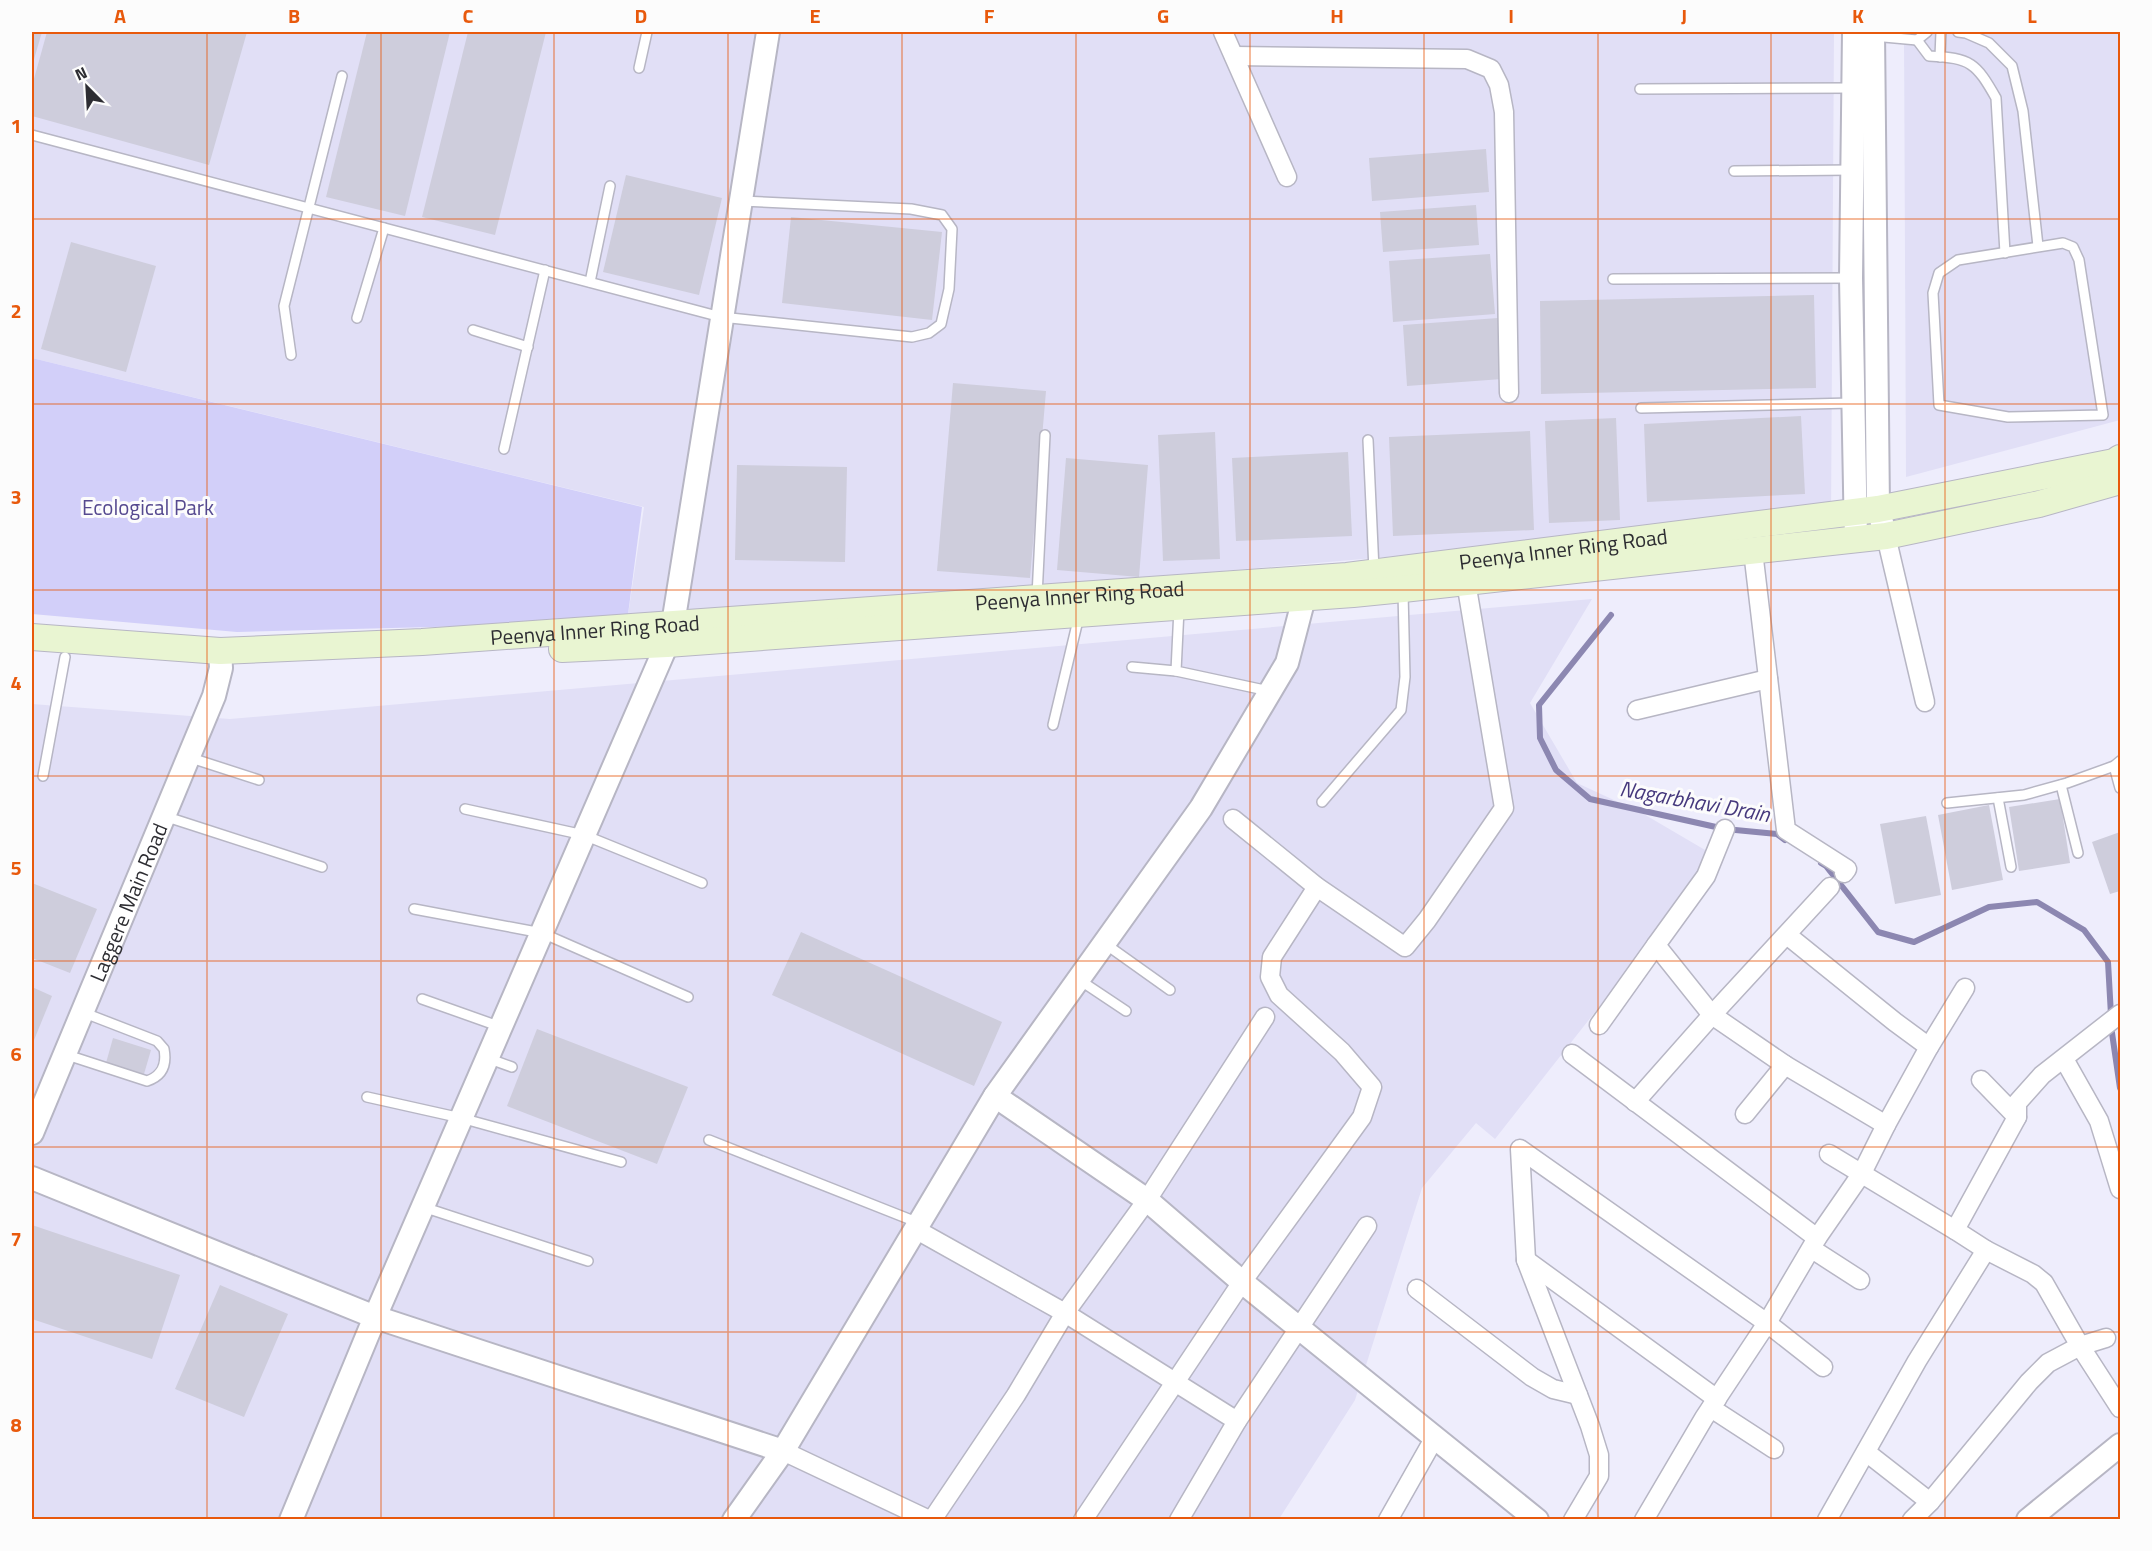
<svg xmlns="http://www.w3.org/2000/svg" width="2152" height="1551" font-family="'Titillium Web',sans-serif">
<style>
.built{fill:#e1dff6}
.green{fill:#d2cff9}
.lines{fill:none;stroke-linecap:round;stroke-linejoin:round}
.stream{stroke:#8c87b1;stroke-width:6}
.building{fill:#cecddc}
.service-casing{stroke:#b7b6c4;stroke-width:12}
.minor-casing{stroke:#b7b6c4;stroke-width:21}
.tertiary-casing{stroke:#b7b6c4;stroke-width:26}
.secondary-casing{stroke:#b7b6c4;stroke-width:28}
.service{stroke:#fff;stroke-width:9}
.minor{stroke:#fff;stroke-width:18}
.tertiary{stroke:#fff;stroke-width:22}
.secondary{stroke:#e9f5d2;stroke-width:26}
.grid{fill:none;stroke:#e8590c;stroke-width:1.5;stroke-opacity:0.55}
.labels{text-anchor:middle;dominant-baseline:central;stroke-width:6;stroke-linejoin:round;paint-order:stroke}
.park-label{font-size:21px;fill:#55498f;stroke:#fcfcfc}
.street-label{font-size:21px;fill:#2d2d32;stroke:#fcfcfc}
.water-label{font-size:22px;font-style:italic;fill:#46397d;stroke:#fcfcfc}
.neatline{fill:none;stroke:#e8590c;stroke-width:2}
.grid-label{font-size:20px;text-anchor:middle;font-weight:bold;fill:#e8590c}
</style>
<rect width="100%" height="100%" fill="#eeedfc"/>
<g class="built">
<polygon points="32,32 1834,32 1831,519 627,622 644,507 32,358"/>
<polygon points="1904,32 2120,32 2120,420 1906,477"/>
<polygon points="1592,599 1530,703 1577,783 1642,813 1717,857 1495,1139 1476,1123 1422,1188 1355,1400 1279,1519 32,1519 32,704 230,719"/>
</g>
<polygon class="green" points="32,358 642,507 627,622 237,632 32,614"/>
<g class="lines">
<g class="stream">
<polyline points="1611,615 1539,705 1540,738 1556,770 1590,799 1725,829 1777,834 1785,840"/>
<polyline points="1821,863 1826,866 1878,932 1914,942 1989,907 2037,902 2084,930 2108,962 2111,1015"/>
<polyline points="2111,1026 2120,1088"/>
</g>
</g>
<g class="building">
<polygon points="32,32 42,32 32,66"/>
<polygon points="47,32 247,32 209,165 32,116 32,86"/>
<polygon points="367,32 450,32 405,216 326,197"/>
<polygon points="468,32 546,32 495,235 422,217"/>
<polygon points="1486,149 1489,192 1372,201 1369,158"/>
<polygon points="626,175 722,198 699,295 603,272"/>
<polygon points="1476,205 1479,245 1383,252 1380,212"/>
<polygon points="791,217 942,232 932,320 782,303"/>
<polygon points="71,242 156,266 126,372 41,349"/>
<polygon points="1490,254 1495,314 1393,322 1389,261"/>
<polygon points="1814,295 1816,388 1541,394 1540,301"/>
<polygon points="1498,318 1502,379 1407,386 1403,325"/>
<polygon points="953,383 1046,391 1030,578 937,571"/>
<polygon points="1801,416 1805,494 1647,502 1644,424"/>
<polygon points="1616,418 1620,520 1549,523 1545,421"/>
<polygon points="1530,431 1534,530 1393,536 1389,437"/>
<polygon points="1215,432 1220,559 1163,561 1158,435"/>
<polygon points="1348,452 1352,536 1236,541 1232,458"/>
<polygon points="1066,458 1148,465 1139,577 1057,570"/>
<polygon points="737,465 847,467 845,562 735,560"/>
<polygon points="2060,799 2070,863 2019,871 2009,807"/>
<polygon points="1989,805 2003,880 1952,890 1938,815"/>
<polygon points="1926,816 1941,895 1895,904 1880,824"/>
<polygon points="2120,832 2120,891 2110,894 2092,842"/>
<polygon points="32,883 97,909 70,973 32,958"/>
<polygon points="801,932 1002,1022 974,1086 772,995"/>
<polygon points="32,987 52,996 32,1045"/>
<polygon points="537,1029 688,1087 657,1164 507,1106"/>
<polygon points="113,1038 151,1050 144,1074 106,1063"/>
<polygon points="32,1225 180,1275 152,1359 32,1319"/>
<polygon points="220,1285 288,1314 244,1417 175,1389"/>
</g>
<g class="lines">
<defs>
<g id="service">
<polyline points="1958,32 1966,33 1989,43 2012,66 2023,111 2038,246"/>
<polyline points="1873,36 1917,40 1927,32"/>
<path d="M1917,40L1929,56C1971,58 1976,63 1996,98L2005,253"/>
<polyline points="1940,57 1941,32"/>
<polyline points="639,68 647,32"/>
<polyline points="1640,89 1853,88"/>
<polyline points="32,135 721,317 912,337 929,333 941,324 949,289 952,229 942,215 911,209 742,201"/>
<polyline points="1734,171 1852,170"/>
<polygon points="2063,243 2073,247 2079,260 2103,415 2008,417 1939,405 1933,293 1939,273 1958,260"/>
<polyline points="1613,279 1851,278"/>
<polyline points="590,282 610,186"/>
<polyline points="357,318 384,228"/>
<polyline points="473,330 528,347"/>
<polyline points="291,355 284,306 342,76"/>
<polyline points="1641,408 1852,403"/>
<polyline points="1368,440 1374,570"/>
<polyline points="504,449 545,270"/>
<polyline points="1037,596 1045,435"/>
<polyline points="1179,609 1176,671 1269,691"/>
<polyline points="1132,667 1176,671"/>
<polyline points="1053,725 1079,616"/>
<polyline points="188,757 259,780"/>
<polyline points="2114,766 2120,788"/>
<polyline points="43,776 65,657"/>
<polyline points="2061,785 2078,853"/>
<polyline points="1998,798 2011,867"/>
<polyline points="1322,802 1401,710 1405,677 1403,592"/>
<polyline points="1947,803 2024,795 2067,783 2114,766 2120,761"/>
<polyline points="465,809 584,835 702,883"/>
<polyline points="164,816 322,867"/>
<polyline points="414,909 542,933 688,997"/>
<polyline points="1104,943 1170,990"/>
<polyline points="1078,979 1126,1011"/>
<polyline points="422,999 501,1027"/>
<path d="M64,1054L147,1081C162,1076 167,1065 164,1049L157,1041L82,1012"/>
<polyline points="487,1058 512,1067"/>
<polyline points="367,1097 461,1118 621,1162"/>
<polyline points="709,1140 919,1223"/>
<polyline points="423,1207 588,1261"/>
</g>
<g id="minor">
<polyline points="1223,32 1287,177"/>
<polyline points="1234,56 1467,59 1491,69 1499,85 1504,112 1509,393"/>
<polyline points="1886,536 1925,702"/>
<polyline points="1753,551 1786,830 1847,869 1844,873"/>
<polyline points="1637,710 1768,679"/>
<polyline points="1233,819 1317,887 1405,947 1427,920 1504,808 1466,582"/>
<polyline points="1787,935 1895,1022 1929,1047 1886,1125"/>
<polyline points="1599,1025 1656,945"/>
<polyline points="1929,1047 1965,988"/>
<polyline points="1572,1054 1817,1238"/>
<polyline points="2064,1059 2099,1121 2120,1189"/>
<polyline points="1981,1080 2017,1117"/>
<polyline points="1635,1102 1712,1015 1830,887"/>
<polyline points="1745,1114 1785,1065"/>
<polyline points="1829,1154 1955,1230"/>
<polyline points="915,1229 1065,1313 1237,1421"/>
<polyline points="1812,1249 1860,1280"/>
<polyline points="1986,1250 2033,1274 2044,1283 2080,1346 2120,1408"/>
<polyline points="1526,1260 1717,1399"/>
<polyline points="1417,1289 1532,1377 1553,1389 1578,1395"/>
<polyline points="1711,1408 1774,1449"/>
<polyline points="783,1451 929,1520"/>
<polyline points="1866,1452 1930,1502"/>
<polyline points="932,1520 1016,1395 1065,1313 1147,1200 1265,1017"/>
<polyline points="1083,1520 1242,1282 1362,1117 1372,1087 1342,1052 1279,995 1270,977 1272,957 1317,887"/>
<polyline points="1179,1520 1237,1421 1367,1226"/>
<polyline points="1388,1520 1435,1437"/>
<polyline points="1573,1520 1599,1476 1599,1455 1590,1426 1526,1260 1520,1149 1767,1323 1823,1367"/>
<polyline points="1644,1520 1704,1418 1767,1323 1817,1238 1862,1173 1886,1125 1785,1065 1712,1015 1656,945 1706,876 1725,829"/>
<polyline points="1827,1520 1917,1361 1986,1250 1955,1230 2017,1117 2017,1103 2042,1075 2120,1014"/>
<polyline points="1912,1520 1930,1502 2029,1382 2048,1363 2080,1346 2106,1338"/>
</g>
<g id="tertiary">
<polyline points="1854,32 1851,278 1856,540"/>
<polyline points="1873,32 1878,509 1886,536"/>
<polyline points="995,1096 1147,1200 1242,1282 1537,1520"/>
<path id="s1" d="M32,1133L214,696L221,668L220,651"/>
<polyline points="32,1178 375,1317 783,1451"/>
<polyline points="291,1520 375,1317 667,644 673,624 768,32"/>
<polyline points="734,1520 783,1451 995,1096 1201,808 1287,663 1304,598 1304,580"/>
<polyline points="2028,1520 2120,1445"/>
</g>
<g id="secondary">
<path id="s2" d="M32,637L220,651L422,642L1347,576L1878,509L2114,462L2120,458"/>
<polyline points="562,649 667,644 1353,594 1403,589 1886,536 2039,504 2120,481"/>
</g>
</defs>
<use href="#service" class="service-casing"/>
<use href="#minor" class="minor-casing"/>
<use href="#tertiary" class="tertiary-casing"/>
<use href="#secondary" class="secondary-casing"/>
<use href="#service" class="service"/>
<use href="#minor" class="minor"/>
<use href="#tertiary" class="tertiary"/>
<use href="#secondary" class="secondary"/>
</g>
<path class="grid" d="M207,32V1520M381,32V1520M554,32V1520M728,32V1520M902,32V1520M1076,32V1520M1250,32V1520M1424,32V1520M1598,32V1520M1771,32V1520M1945,32V1520M32,219H2120M32,404H2120M32,590H2120M32,776H2120M32,961H2120M32,1147H2120M32,1332H2120"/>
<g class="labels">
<g class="park-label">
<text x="148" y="507">Ecological Park</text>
</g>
<g class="street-label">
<text stroke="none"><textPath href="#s2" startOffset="1536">Peenya Inner Ring Road</textPath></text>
<text stroke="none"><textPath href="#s2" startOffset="1050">Peenya Inner Ring Road</textPath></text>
<text stroke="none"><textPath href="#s2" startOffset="564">Peenya Inner Ring Road</textPath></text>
<text stroke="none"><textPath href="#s1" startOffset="250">Laggere Main Road</textPath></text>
</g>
<g class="water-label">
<text transform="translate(1695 801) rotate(10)">Nagarbhavi Drain</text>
</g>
</g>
<rect width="2152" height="1551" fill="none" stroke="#fcfcfc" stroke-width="66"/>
<g transform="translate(87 87) rotate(336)" stroke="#fcfcfc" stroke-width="4.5" paint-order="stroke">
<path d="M0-4.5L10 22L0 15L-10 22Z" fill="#2d2d32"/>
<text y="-9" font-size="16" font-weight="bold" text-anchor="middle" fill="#2d2d32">N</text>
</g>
<rect x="33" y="33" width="2086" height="1485" class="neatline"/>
<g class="grid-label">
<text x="120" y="23">A</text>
<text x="294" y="23">B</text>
<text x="468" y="23">C</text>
<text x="641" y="23">D</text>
<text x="815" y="23">E</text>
<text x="989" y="23">F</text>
<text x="1163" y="23">G</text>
<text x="1337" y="23">H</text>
<text x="1511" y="23">I</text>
<text x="1684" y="23">J</text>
<text x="1858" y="23">K</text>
<text x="2032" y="23">L</text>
<text x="16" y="133">1</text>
<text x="16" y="318">2</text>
<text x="16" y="504">3</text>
<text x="16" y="690">4</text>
<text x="16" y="875">5</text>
<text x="16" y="1061">6</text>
<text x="16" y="1246">7</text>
<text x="16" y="1432">8</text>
</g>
</svg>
